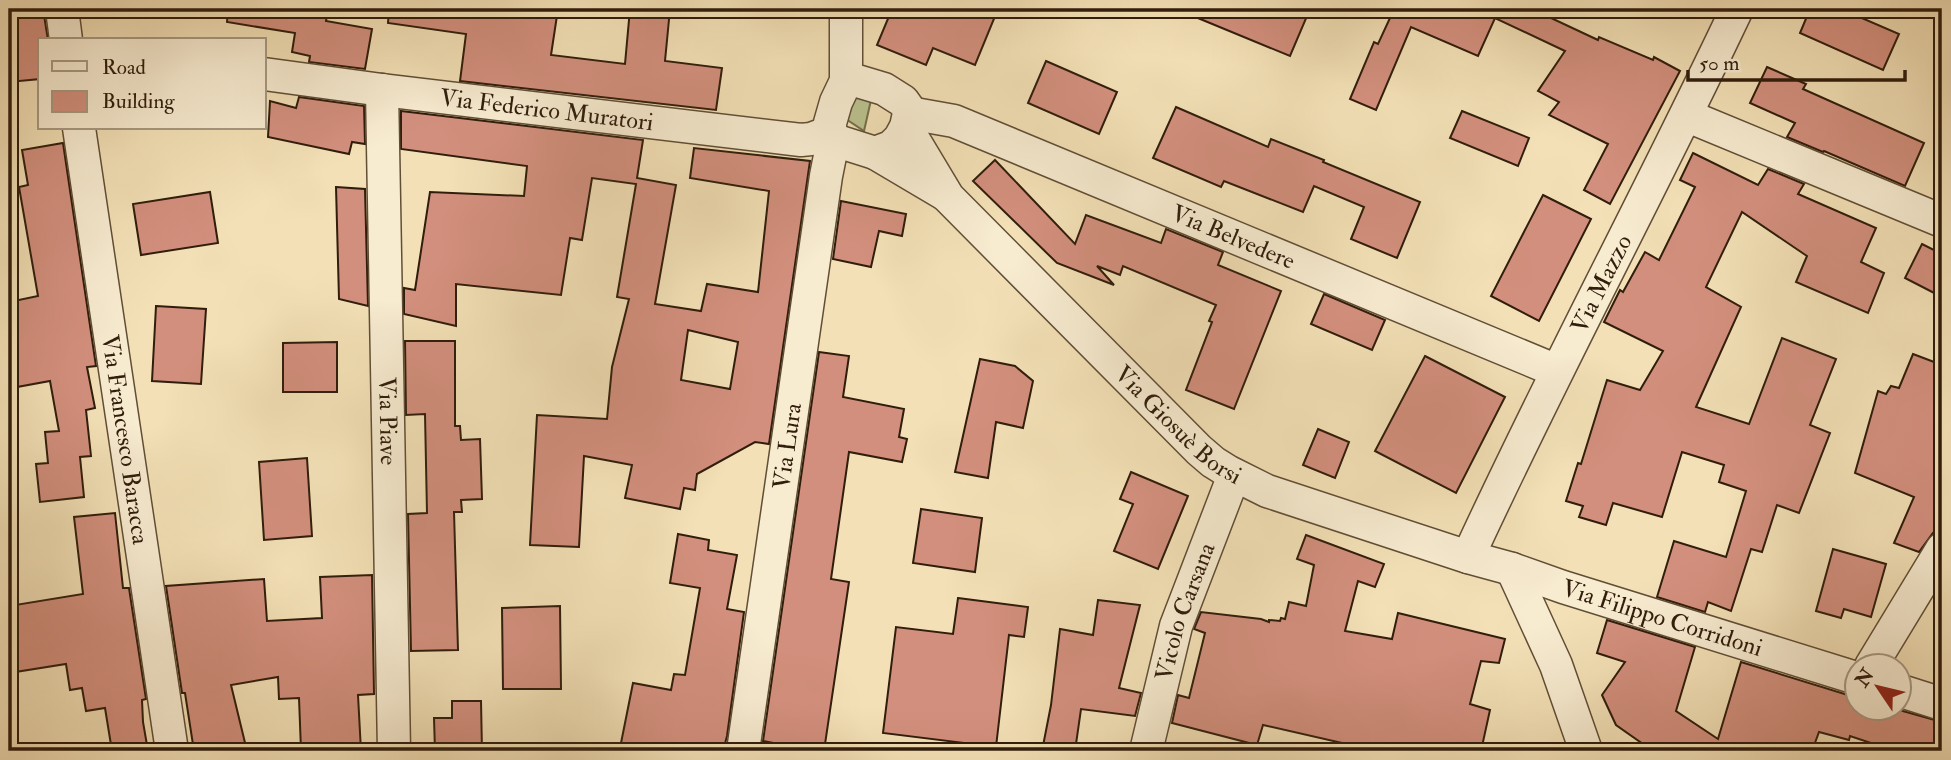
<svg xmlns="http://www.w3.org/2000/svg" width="1951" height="760" font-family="'IM FELL Double Pica',serif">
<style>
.green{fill:#bac28e;stroke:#75704d;stroke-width:2}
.building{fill:#d28f7d;stroke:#301d0c;stroke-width:2;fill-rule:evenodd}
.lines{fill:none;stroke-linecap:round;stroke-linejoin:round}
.minor-casing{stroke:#614e36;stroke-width:35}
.minor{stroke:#f7ebd0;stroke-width:32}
.labels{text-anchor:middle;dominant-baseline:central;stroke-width:5;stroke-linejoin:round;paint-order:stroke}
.street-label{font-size:24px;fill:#301d0c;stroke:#f7ebd0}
</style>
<rect width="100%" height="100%" fill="#f3e0b6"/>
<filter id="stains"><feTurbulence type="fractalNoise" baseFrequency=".00286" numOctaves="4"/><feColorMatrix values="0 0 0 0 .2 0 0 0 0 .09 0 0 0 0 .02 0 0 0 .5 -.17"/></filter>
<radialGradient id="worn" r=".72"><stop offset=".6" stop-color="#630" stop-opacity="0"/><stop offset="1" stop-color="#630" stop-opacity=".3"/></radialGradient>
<polygon class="green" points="861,95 871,100 864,131 846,119 849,99"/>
<g class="building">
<polygon points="9,9 43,9 48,40 40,40 40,79 9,82"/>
<polygon points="228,9 328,9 326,21 372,29 365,69 309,62 310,56 292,52 295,33 227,22"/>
<polygon points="389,9 558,9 551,55 625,64 630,9 670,9 665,61 722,68 716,110 460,81 466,34 388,23"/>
<polygon points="892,9 998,9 975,65 933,48 926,65 877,45"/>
<polygon points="1176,9 1310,9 1290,56"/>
<polygon points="1370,9 1532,9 1598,40 1599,37 1653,60 1654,57 1680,71 1610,204 1584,190 1608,144 1549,115 1559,102 1538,91 1565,51 1495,18 1478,56 1411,27 1376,110 1350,99 1374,42 1378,44 1390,18"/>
<polygon points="1810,9 1841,9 1899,34 1883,70 1800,33"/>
<polygon points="1046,61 1117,92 1099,134 1028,103"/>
<polygon points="1767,67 1806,84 1803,89 1924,143 1905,186 1824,151 1823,152 1787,137 1795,123 1750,103"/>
<polygon points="299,97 364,106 365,144 352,142 349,154 268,137 270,101 296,108"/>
<polygon points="1176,107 1268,147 1271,139 1324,160 1323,162 1420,202 1397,258 1351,239 1364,207 1314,186 1303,212 1224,181 1221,187 1153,158"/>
<path d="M401,111L643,140L637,178L676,185L655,304L701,311L707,284L758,292L769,191L690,178L694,148L810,161L769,444L755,442L697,474L695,490L684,488L680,509L625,498L632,465L584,456L579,547L530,545L537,415L607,419L612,367L629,299L617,297L636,184L592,178L582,240L570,238L561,295L456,284V326L404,314V288L415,290L430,192L524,196L527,166L401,149ZM688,330L738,342L730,389L681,380Z"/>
<polygon points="1462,111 1529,138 1518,166 1450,138"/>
<polygon points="63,143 96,366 87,367 95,408 86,410 91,456 80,457 84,497 40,502 36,464 48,463 45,432 59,431 50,381 17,387 9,339 9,302 38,296 19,187 28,185 22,150"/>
<polygon points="1693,153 1758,185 1768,169 1804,184 1798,194 1876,228 1861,262 1884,273 1868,313 1796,282 1807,256 1742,212 1706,287 1741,307 1696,407 1749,424 1782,338 1836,359 1810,425 1830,433 1799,513 1777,505 1762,552 1751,549 1731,611 1708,602 1705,612 1657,597 1674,541 1726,557 1746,491 1719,482 1724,465 1682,452 1662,517 1613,503 1606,525 1579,517 1583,506 1566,501 1578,463 1581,464 1607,380 1640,390 1663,351 1604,322 1620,290 1623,292 1645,252 1659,260 1695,187 1680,180"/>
<polygon points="995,160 1075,244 1086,215 1161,243 1166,229 1223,252 1218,265 1281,291 1234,409 1186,390 1212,322 1209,321 1216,305 1123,266 1120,275 1097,266 1114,285 1057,263 973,181"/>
<polygon points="336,187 365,189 368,306 339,299"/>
<polygon points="210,192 218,243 141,255 133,204"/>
<polygon points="1543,195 1591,219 1539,321 1491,296"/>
<polygon points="841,201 906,214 902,236 879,231 871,267 833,259"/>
<polygon points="1922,244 1942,254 1942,297 1905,278"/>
<polygon points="1324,294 1385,320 1372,350 1311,324"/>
<polygon points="156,306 206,309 201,384 152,381"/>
<polygon points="405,341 455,341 455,426 460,426 461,440 480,439 482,499 461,500 462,512 454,512 458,650 411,651 408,514 427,513 425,414 406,415"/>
<polygon points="337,342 337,392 283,392 283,343"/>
<polygon points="819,352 849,356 843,397 904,409 899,437 907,439 902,462 849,452 831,579 849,582 824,751 783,751 784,745 763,741"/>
<polygon points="1913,354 1942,365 1942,531 1933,533 1919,552 1894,543 1914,497 1855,473 1878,391 1886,394 1891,386 1899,388"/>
<polygon points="1425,356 1505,397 1456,493 1375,451"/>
<polygon points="980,359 1015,366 1033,381 1023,428 996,422 988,478 955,472"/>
<polygon points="1318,429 1349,442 1335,478 1303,465"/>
<polygon points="307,458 312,536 264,540 259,462"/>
<polygon points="1131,472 1188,496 1158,569 1114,551 1133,504 1120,499"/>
<polygon points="921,509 982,518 975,572 913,563"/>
<polygon points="115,513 123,588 129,588 146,699 142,700 143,722 148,751 112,751 105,708 86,711 82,688 70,690 66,664 9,673 9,606 83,594 74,517"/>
<polygon points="678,534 709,540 708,550 737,555 727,609 744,612 727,736 723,751 660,751 621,743 633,683 671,690 674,674 685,675 700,588 670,583"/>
<polygon points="1306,535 1384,564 1375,587 1358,581 1345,631 1392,639 1398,613 1505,639 1499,663 1481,661 1470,704 1490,710 1481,751 1377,751 1263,725 1257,745 1172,723 1178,695 1189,698 1205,633 1194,629 1201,612 1261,619 1269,622 1269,620 1280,621 1281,618 1285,619 1289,602 1306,606 1314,565 1297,559"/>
<polygon points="1833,549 1886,564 1871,617 1844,609 1841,618 1816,611"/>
<polygon points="372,575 374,694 358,695 361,751 301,750 299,698 279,699 278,677 231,685 247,751 194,751 185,693 182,693 166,586 264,579 267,621 322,618 320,577"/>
<polygon points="958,598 1028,607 1024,637 1009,635 996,747 883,733 896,627 953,634"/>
<polygon points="1098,600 1140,605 1119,688 1141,693 1135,716 1081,709 1075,751 1042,751 1051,705 1060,629 1093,635"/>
<polygon points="560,606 561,689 503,689 502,608"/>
<polygon points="1607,620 1695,647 1676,711 1718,739 1741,662 1851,696 1857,696 1857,708 1892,708 1942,722 1942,751 1895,751 1850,736 1849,740 1819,732 1812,751 1653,751 1616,725 1602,695 1625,662 1597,653"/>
<polygon points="452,701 481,701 482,751 435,751 434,718 452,718"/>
</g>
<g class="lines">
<defs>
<g id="minor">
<polyline points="62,9 66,40"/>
<path id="s1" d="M264,74L382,90L801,140L811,139L830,132"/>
<polyline points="846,81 854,80 884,89 903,101 908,108 909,113 906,127 900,138 891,147 875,153 837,141 830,132 830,123 836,102 846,81 846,9"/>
<path id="s2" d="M382,90L394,751"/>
<path id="s3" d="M909,113L954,121L1557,371"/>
<polyline points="1687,114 1695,119 1942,221"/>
<path id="s4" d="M906,127L948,197L1199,450L1213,462L1229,472L1267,491L1468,557L1512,569L1563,587L1856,678"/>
<path id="s5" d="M79,128L172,751"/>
<polyline points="875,153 946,195"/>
<path id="s6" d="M1468,557C1553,372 1650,193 1737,9"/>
<polyline points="1512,569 1556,665 1586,751"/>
<polyline points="1871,666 1942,549"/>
<polyline points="1898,690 1942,704"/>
<path id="s7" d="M743,751L826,176L830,156L837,141"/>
<path id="s8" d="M1146,751L1176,626L1234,475"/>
</g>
</defs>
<use href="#minor" class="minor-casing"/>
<use href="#minor" class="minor"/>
</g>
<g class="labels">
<g class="street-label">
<text stroke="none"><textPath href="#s1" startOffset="285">Via Federico Muratori</textPath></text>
<text stroke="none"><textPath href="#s3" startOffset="348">Via Belvedere</textPath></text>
<text stroke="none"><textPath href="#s6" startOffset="304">Via Mazzo</textPath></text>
<text stroke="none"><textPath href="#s2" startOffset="331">Via Piave</textPath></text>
<text stroke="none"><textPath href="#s4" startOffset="406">Via Giosuè Borsi</textPath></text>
<text stroke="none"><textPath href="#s5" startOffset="315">Via Francesco Baracca</textPath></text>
<text stroke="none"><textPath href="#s7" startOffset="308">Via Lura</textPath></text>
<text stroke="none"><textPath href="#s8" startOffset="145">Vicolo Carsana</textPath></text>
<text stroke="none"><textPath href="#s4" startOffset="933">Via Filippo Corridoni</textPath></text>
</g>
</g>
<rect width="1951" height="760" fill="none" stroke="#f3e0b6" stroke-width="35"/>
<rect x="10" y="10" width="1930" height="739" fill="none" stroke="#301d0c" stroke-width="3.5"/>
<rect x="18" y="18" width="1916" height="725" fill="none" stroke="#301d0c" stroke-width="2"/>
<rect x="38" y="38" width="228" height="91" fill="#f7ebd0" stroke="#a79982" stroke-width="2"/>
<rect x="52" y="61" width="35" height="10" fill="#f7ebd0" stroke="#a79982" stroke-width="2"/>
<text x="102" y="74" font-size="21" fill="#301d0c">Road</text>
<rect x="52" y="91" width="35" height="21" fill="#d28f7d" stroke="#a79982" stroke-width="2"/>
<text x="102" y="108" font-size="21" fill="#301d0c">Building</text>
<g transform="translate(1878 687) rotate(305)"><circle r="33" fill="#f7ebd0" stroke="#a79982" stroke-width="2"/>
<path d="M0-5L12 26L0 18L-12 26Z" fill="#8f2418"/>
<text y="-10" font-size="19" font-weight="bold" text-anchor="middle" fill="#301d0c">N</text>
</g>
<path d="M1688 70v10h217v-10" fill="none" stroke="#301d0c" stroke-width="3.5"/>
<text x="1699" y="70" font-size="21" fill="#301d0c" stroke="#f7ebd0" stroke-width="5" paint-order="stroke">50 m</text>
<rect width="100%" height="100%" filter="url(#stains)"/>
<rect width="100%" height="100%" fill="url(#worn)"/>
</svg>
